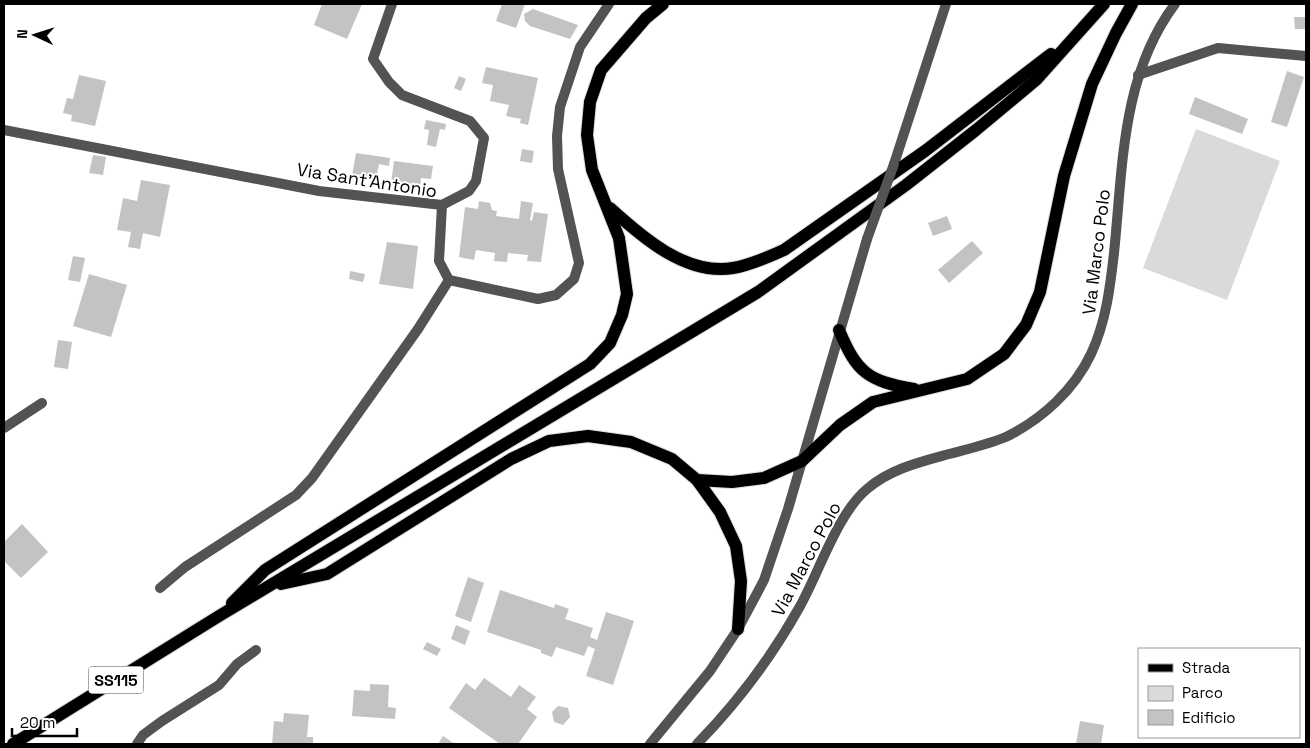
<svg xmlns="http://www.w3.org/2000/svg" width="1310" height="748" font-family="'Space Grotesk',sans-serif">
<style>
.green{fill:#dadada}
.building{fill:#c3c3c3}
.lines{fill:none;stroke-linecap:round;stroke-linejoin:round}
.primary-casing{stroke:#dbdbdb;stroke-width:14}
.minor{stroke:#535353;stroke-width:10}
.tertiary{stroke:#535353;stroke-width:10}
.primary{stroke:#000;stroke-width:12}
.tertiary-bridge{stroke:#535353;stroke-width:10}
.labels{text-anchor:middle;dominant-baseline:central;stroke-width:4;stroke-linejoin:round;paint-order:stroke}
.shield{fill:#fff;stroke:#4c4c4c;stroke-width:1}
.shield-label{font-size:16px;font-weight:bold;fill:#000}
.street-label{font-size:18px;fill:#000;stroke:#fff}
</style>
<rect width="100%" height="100%" fill="#fff"/>
<polygon class="green" points="1196,129 1280,161 1227,300 1143,268"/>
<g class="building">
<polygon points="322,4 362,4 347,39 314,25"/>
<polygon points="502,4 525,4 516,28 496,21"/>
<polygon points="533,9 578,25 570,39 530,26 525,21 524,14"/>
<polygon points="1294,17 1306,17 1306,29 1295,29"/>
<polygon points="486,67 538,78 528,125 520,123 521,119 506,116 509,105 490,101 493,85 482,83"/>
<polygon points="1287,71 1304,77 1287,127 1271,122"/>
<polygon points="79,75 106,81 95,126 71,121 72,115 63,113 67,98 73,99"/>
<polygon points="459,76 466,79 461,91 454,88"/>
<polygon points="1195,97 1248,119 1242,134 1189,114"/>
<polygon points="426,120 446,124 445,130 440,129 436,147 427,145 429,130 424,129"/>
<polygon points="522,149 534,151 532,163 520,161"/>
<polygon points="356,153 390,158 389,166 379,164 376,180 352,176"/>
<polygon points="93,155 106,157 103,175 89,173"/>
<polygon points="394,161 433,166 431,179 421,178 420,187 391,184"/>
<polygon points="141,180 170,185 160,237 143,233 140,249 128,247 131,232 117,230 123,198 137,201"/>
<polygon points="479,201 490,203 492,210 497,211 496,216 519,219 521,201 533,203 530,220 532,221 534,212 548,214 541,262 527,261 528,255 508,253 507,262 494,261 495,253 476,250 474,260 459,257 465,207 478,209"/>
<polygon points="947,216 952,229 933,236 928,223"/>
<polygon points="972,241 983,253 949,283 938,270"/>
<polygon points="387,242 418,246 413,289 379,284"/>
<polygon points="73,256 85,258 80,282 68,280"/>
<polygon points="350,271 365,274 363,282 349,279"/>
<polygon points="89,274 127,285 111,337 73,326"/>
<polygon points="58,340 72,342 68,369 54,367"/>
<polygon points="22,524 48,552 21,578 4,561 4,542"/>
<polygon points="468,577 484,583 471,622 455,616"/>
<polygon points="500,590 554,608 555,604 569,609 565,619 593,628 590,637 597,640 606,612 634,621 613,685 586,676 595,649 588,646 584,656 556,647 552,657 541,653 541,650 487,632"/>
<polygon points="456,625 470,631 465,645 451,639"/>
<polygon points="427,642 441,649 437,656 423,649"/>
<polygon points="484,678 511,697 519,685 536,697 527,709 537,717 518,744 500,744 449,708 466,683 475,690"/>
<polygon points="370,684 389,685 388,707 396,708 395,719 352,716 354,690 370,691"/>
<polygon points="558,706 568,708 570,717 563,725 554,722 552,712"/>
<polygon points="284,713 309,715 307,737 313,737 313,744 272,744 274,721 283,722"/>
<polygon points="1080,721 1104,725 1101,744 1076,744"/>
<polygon points="443,736 455,744 438,744"/>
</g>
<g class="lines">
<defs>
<g id="primary">
<path d="M610,208C642,237 686,276 733,268C751,265 768,257 784,250L925,151L1051,54"/>
<path d="M839,330C857,373 868,381 914,389"/>
<polyline points="697,480 732,482 764,478 802,461 840,425 873,402 967,379 1004,354 1026,325 1040,292 1064,176 1092,84 1116,33 1132,4"/>
<polyline points="281,584 327,574 511,459 549,441 588,436 631,442 672,459 697,480 720,512 736,546 741,581 738,629"/>
<polyline points="232,603 265,570 590,364 610,343 622,315 627,294 619,238 592,170 587,135 590,102 601,70 646,18 663,4"/>
<polyline points="13,744 219,616 758,292 906,185 976,130 1036,80 1104,4"/>
</g>
</defs>
<use href="#primary" class="primary-casing"/>
<g class="minor">
<polyline points="392,4 373,59 389,82 402,95 470,121 484,138 476,181 469,191 442,205"/>
<polyline points="1138,75 1218,48 1306,56"/>
<polyline points="4,130 319,191 442,205 439,261 449,280 538,299 556,295 574,279 579,263 558,169 557,136 560,107 580,47 609,4"/>
<polyline points="4,428 42,403"/>
<polyline points="160,588 185,567 296,495 312,478 418,329 449,280"/>
<polyline points="137,744 143,735 162,721 219,685 237,664 256,650"/>
<path d="M697,744C737,703 771,658 799,608C819,573 837,514 867,489C890,469 920,462 949,454C968,449 990,444 1008,436C1043,418 1074,390 1091,354C1106,322 1110,288 1114,253C1123,167 1121,76 1175,4"/>
</g>
<g class="tertiary">
<polyline points="894,164 946,4"/>
<polyline points="650,744 710,671 738,629 764,580 788,509 867,239"/>
</g>
<use href="#primary" class="primary"/>
<polyline class="tertiary-bridge" points="867,239 894,164"/>
</g>
<g class="labels">
<rect class="shield" x="88.5" y="666.5" width="55" height="27" rx="4"/>
<g class="shield-label">
<text x="116" y="680">SS115</text>
</g>
<g class="street-label">
<text transform="translate(367 180) rotate(9)">Via Sant'Antonio</text>
<text transform="translate(1096 252) rotate(-83)">Via Marco Polo</text>
<text transform="translate(806 559) rotate(-62)">Via Marco Polo</text>
</g>
</g>
<rect width="1310" height="748" fill="none" stroke="#000000" stroke-width="10"/>
<rect x="1138" y="648" width="162" height="90" fill="#ffffff" stroke="#999999"/>
<rect x="1148" y="664" width="25" height="8" fill="#000000" stroke="#999999"/>
<text x="1182" y="673" font-size="15" fill="#000000">Strada</text>
<rect x="1148" y="686" width="25" height="15" fill="#dadada" stroke="#999999"/>
<text x="1182" y="698" font-size="15" fill="#000000">Parco</text>
<rect x="1148" y="710" width="25" height="15" fill="#c3c3c3" stroke="#999999"/>
<text x="1182" y="723" font-size="15" fill="#000000">Edificio</text>
<g transform="translate(35 35) rotate(274)" stroke="#ffffff" stroke-width="4" paint-order="stroke">
<path d="M0-4L9 19L0 12L-9 19Z" fill="#000000"/>
<text y="-8" font-size="14" font-weight="bold" text-anchor="middle" fill="#000000">N</text>
</g>
<path d="M12 728v8h65v-8" fill="none" stroke="#000000" stroke-width="2.5"/>
<text x="20" y="728" font-size="15" fill="#000000" stroke="#ffffff" stroke-width="4" paint-order="stroke">20 m</text>
</svg>
